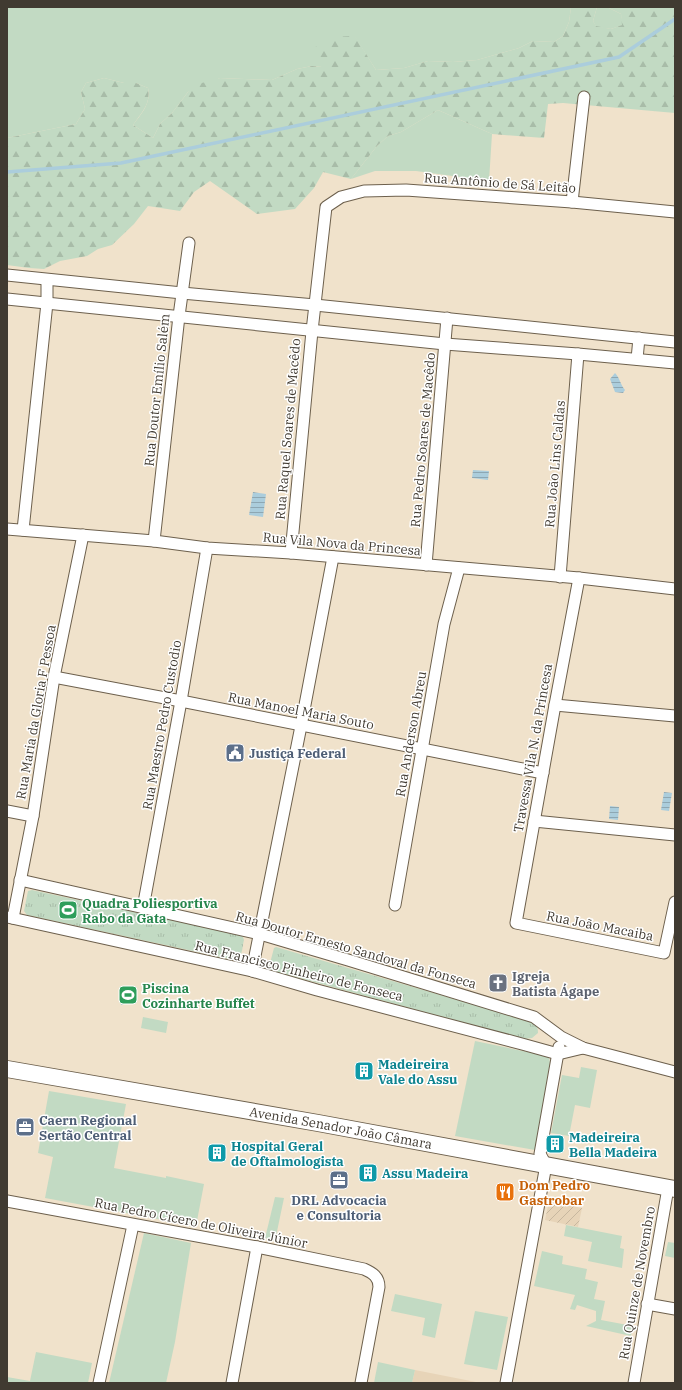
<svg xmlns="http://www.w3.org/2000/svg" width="682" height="1390" font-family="'IBM Plex Serif',serif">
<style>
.built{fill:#e7d4b8}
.industrial{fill:url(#industrial-furrows)}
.grass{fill:#c2dac3}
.forest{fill:url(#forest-firs)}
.park{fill:url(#park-tufts)}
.water{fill:url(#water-rules)}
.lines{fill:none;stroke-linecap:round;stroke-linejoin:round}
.stream{stroke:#abcddc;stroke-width:3.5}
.minor-casing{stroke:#6d604d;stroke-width:13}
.secondary-casing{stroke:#6d604d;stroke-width:18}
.minor{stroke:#fff;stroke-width:11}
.secondary{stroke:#fff;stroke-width:16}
.labels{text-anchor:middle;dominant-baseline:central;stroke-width:3;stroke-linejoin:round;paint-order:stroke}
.street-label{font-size:13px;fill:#403a31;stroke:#fff}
.service-label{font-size:13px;font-weight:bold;fill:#4e5e75;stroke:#fff;text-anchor:start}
.leisure-label{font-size:13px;font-weight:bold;fill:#27864d;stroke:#fff;text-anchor:start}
.worship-label{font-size:13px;font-weight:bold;fill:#5b616d;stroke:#fff;text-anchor:start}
.culture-label{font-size:13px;font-weight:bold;fill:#0d838f;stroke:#fff;text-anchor:start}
.food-label{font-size:13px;font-weight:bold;fill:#c56008;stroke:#fff;text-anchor:start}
</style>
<defs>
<pattern id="industrial-furrows" width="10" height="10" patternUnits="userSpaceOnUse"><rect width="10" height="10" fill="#e7d4b8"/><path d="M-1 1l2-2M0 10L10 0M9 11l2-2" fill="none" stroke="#c7b79f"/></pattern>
<pattern id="forest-firs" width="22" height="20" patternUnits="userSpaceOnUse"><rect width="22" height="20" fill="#c2dac3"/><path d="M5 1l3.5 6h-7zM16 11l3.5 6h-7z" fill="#a8bca8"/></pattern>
<pattern id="park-tufts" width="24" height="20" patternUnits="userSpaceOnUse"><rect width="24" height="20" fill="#c2dac3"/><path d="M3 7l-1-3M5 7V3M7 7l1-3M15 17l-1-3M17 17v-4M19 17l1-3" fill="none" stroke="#a8bca8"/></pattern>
<pattern id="water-rules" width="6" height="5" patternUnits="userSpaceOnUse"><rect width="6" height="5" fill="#abcddc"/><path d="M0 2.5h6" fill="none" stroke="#8da7b3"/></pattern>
</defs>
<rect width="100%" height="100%" fill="#f0e2cb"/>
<polygon class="built" points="415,1370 481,1383 412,1383"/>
<polygon class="industrial" points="549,1201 582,1208 578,1227 545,1220"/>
<g class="grass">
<path d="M7,7H571L569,22L563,36L554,42L533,41L519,48L477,60L453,62L428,61L404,68L376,70L355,37L322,67L312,66L297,69L272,80L220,78L188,92L172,113L160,124L153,138L133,125C142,113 151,104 148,88L136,83H124L104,78L86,83L81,92L85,109L76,124L7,138Z"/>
<polygon points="597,7 607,7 621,14 623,25 611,29 596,27 593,21"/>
<polygon points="438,110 492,134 489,181 416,171 375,171 351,179 377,146 388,136 401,132"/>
<polygon points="143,1017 168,1022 166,1033 141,1028"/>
<polygon points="475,1041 547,1056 549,1058 550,1062 535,1150 455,1136"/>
<polygon points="581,1067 597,1070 590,1108 575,1105 569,1136 551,1133 562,1075 579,1078"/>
<polygon points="49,1091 126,1104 114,1168 166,1178 166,1176 204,1184 196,1226 45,1198 53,1157 38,1153"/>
<polygon points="275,1197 284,1198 275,1241 265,1238"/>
<polygon points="566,1225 622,1236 620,1248 624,1249 622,1268 588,1261 592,1242 564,1236"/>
<polygon points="144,1233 191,1243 175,1342 166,1383 109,1383"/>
<polygon points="668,1242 675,1243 675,1258 665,1256"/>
<polygon points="542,1251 563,1256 562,1264 587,1269 585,1279 598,1282 594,1299 605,1301 601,1320 633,1326 631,1336 586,1326 596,1321 596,1311 577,1305 575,1310 570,1309 575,1295 534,1286"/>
<polygon points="395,1294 442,1304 435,1338 422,1335 425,1318 391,1311"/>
<polygon points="475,1311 508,1317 497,1370 464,1364"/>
<polygon points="36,1352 92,1363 88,1383 7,1383 7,1377 30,1381"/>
<polygon points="378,1362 415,1370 412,1383 374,1383"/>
</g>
<path class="forest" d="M571,7H597L593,21L596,26L611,29L622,25L621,14L607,7H675V113L563,103L548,104L544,138L492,134L438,110L401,132L388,136L377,146L351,179L323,172L314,188L295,209L257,214L210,181L194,192L180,211L148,206L134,224L112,245L98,249L87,256L60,261L44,269L29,268L7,265V138L76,124L85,109L81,92L86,83L104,78L124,83H136L148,88C151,104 142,112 133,125L153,138L160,124L172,113L188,92L198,84L220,78L272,80L297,69L312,66L322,67L315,52L317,40L329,37L355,36L376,70L404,68L428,61L453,62L477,60L519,48L533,41L554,42L563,36L569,22Z"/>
<g class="park">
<path d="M32,890L240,935L243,937L244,940C242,947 243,959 234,960L27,915L24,911L28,891Z"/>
<path d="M276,947L526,1020C534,1023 538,1024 538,1033L532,1038L524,1039L270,970L269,967L274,948Z"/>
</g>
<g class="water">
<path d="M615,373C620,378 620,384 625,390L623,393L615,392L610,379Z"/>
<polygon points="473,470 489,471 488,480 472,478"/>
<polygon points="253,492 266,494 263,517 249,515"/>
<polygon points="664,792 672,793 669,811 661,810"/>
<polygon points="610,806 619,807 618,820 609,819"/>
<polygon points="123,988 132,990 135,1000 121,1005"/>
</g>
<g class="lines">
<polyline class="stream" points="7,172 121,163 619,57 675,19"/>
<defs>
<g id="minor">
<polyline points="572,202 584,97"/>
<polyline points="7,275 182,293 315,305 675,342"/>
<polyline points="7,299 445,344 578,354 675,363"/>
<polyline points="637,359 639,338"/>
<polyline points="7,529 154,541 207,548 291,553 579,578 675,589"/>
<polyline points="23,530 47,303 47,280"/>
<polyline points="154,541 179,316 189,243"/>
<polyline points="291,553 312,331 326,207 341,197 364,191 406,190 572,202 675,212"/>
<polyline points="426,565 447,318"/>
<polyline points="560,577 578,354"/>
<polyline points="579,578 555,705 516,923 664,953 675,902"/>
<polyline points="54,677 181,701 543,773"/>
<polyline points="555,705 675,716"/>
<polyline points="7,811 33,816"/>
<polyline points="534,821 675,835"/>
<polyline points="20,880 260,934 348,960 534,1017 561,1037 583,1048 675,1072"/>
<polyline points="395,905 444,624 459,568"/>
<polyline points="143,908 181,701 207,548"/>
<polyline points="7,917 252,971 317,990 522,1044 558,1054 583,1048"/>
<polyline points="13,918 33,816 54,677 83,535"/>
<polyline points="252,971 301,726 333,557"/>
<path d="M7,1201L257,1247L364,1269C373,1273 379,1277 379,1287L361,1383"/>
<polyline points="647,1304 675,1309"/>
<polyline points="99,1383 133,1225"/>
<polyline points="232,1383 257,1247"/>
<polyline points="506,1383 546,1165 540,1154 559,1047"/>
<polyline points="634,1383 668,1188"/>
</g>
<g id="secondary">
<path id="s1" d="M7,1069L318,1123L675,1189"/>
</g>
</defs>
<use href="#minor" class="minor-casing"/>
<use href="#secondary" class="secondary-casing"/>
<use href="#minor" class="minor"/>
<use href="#secondary" class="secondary"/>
</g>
<defs>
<symbol id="civic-square" viewBox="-11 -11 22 22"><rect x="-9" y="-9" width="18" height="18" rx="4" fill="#5c6f8a" stroke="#fff"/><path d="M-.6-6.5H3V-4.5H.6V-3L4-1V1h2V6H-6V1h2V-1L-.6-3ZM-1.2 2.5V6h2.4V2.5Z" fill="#fff"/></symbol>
<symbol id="stadium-square" viewBox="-11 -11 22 22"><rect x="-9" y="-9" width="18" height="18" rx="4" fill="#2e9e5b" stroke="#fff"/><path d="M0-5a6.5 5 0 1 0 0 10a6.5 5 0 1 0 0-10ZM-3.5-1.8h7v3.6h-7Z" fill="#fff"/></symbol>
<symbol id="church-square" viewBox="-11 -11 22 22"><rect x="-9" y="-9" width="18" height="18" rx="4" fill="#6b7280" stroke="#fff"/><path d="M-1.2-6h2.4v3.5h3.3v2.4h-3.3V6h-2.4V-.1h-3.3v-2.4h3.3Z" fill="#fff"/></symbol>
<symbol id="building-square" viewBox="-11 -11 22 22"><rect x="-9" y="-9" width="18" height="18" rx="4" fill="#0f9aa8" stroke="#fff"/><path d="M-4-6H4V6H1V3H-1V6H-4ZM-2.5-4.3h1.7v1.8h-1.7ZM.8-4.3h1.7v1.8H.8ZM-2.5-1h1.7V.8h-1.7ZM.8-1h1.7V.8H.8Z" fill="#fff"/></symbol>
<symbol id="office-square" viewBox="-11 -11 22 22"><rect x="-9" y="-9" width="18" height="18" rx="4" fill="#5c6f8a" stroke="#fff"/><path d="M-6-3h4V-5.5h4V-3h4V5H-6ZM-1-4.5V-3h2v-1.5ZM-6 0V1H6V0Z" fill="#fff"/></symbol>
<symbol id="restaurant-square" viewBox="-11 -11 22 22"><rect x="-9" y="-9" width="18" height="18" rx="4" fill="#e8710a" stroke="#fff"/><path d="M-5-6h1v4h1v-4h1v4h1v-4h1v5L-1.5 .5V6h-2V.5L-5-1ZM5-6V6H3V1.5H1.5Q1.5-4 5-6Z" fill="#fff"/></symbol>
</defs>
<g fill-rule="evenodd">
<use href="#civic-square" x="224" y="742" width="22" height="22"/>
<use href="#stadium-square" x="57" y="899" width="22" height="22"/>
<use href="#church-square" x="487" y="972" width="22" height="22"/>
<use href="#stadium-square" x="117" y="984" width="22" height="22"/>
<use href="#building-square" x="353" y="1060" width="22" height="22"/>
<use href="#office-square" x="14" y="1116" width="22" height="22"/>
<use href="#building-square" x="544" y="1133" width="22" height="22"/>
<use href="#building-square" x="206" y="1142" width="22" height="22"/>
<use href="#building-square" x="357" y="1162" width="22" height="22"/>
<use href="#office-square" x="328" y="1169" width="22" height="22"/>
<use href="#restaurant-square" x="494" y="1181" width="22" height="22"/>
</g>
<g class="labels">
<g class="street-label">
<text transform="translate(500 183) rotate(4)">Rua Antônio de Sá Leitão</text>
<text transform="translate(157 390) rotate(-84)">Rua Doutor Emílio Salém</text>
<text transform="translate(288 429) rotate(-85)">Rua Raquel Soares de Macêdo</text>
<text transform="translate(423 440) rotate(-85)">Rua Pedro Soares de Macêdo</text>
<text transform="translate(555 464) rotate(-85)">Rua João Lins Caldas</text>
<text transform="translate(342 544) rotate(5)">Rua Vila Nova da Princesa</text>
<text transform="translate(301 711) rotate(11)">Rua Manoel Maria Souto</text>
<text transform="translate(36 712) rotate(-80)">Rua Maria da Gloria F Pessoa</text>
<text transform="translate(162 725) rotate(-80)">Rua Maestro Pedro Custodio</text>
<text transform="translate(411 734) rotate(-80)">Rua Anderson Abreu</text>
<text transform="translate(533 748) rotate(-80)">Travessa Vila N. da Princesa</text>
<text transform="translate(600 926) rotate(11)">Rua João Macaiba</text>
<text transform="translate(356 950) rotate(16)">Rua Doutor Ernesto Sandoval da Fonseca</text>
<text transform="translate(299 971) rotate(14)">Rua Francisco Pinheiro de Fonseca</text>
<text stroke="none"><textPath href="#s1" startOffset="339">Avenida Senador João Câmara</textPath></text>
<text transform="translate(201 1223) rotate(11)">Rua Pedro Cícero de Oliveira Júnior</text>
<text transform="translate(637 1283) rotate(-80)">Rua Quinze de Novembro</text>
</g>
<g class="service-label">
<text x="249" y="753">Justiça Federal</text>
<text x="39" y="1120">Caern Regional<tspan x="39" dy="15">Sertão Central</tspan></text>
<text x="339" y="1200" text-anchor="middle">DRL Advocacia<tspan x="339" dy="15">e Consultoria</tspan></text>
</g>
<g class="leisure-label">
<text x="82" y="903">Quadra Poliesportiva<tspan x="82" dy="15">Rabo da Gata</tspan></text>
<text x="142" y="988">Piscina<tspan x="142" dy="15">Cozinharte Buffet</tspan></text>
</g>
<g class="worship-label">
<text x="512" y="976">Igreja<tspan x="512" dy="15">Batista Ágape</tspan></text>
</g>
<g class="culture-label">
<text x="378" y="1064">Madeireira<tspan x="378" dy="15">Vale do Assu</tspan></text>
<text x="569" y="1137">Madeireira<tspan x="569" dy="15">Bella Madeira</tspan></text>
<text x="231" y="1146">Hospital Geral<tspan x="231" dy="15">de Oftalmologista</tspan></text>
<text x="382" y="1173">Assu Madeira</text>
</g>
<g class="food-label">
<text x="519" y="1185">Dom Pedro<tspan x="519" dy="15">Gastrobar</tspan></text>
</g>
</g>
<rect width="682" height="1390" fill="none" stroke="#403a31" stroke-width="16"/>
</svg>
